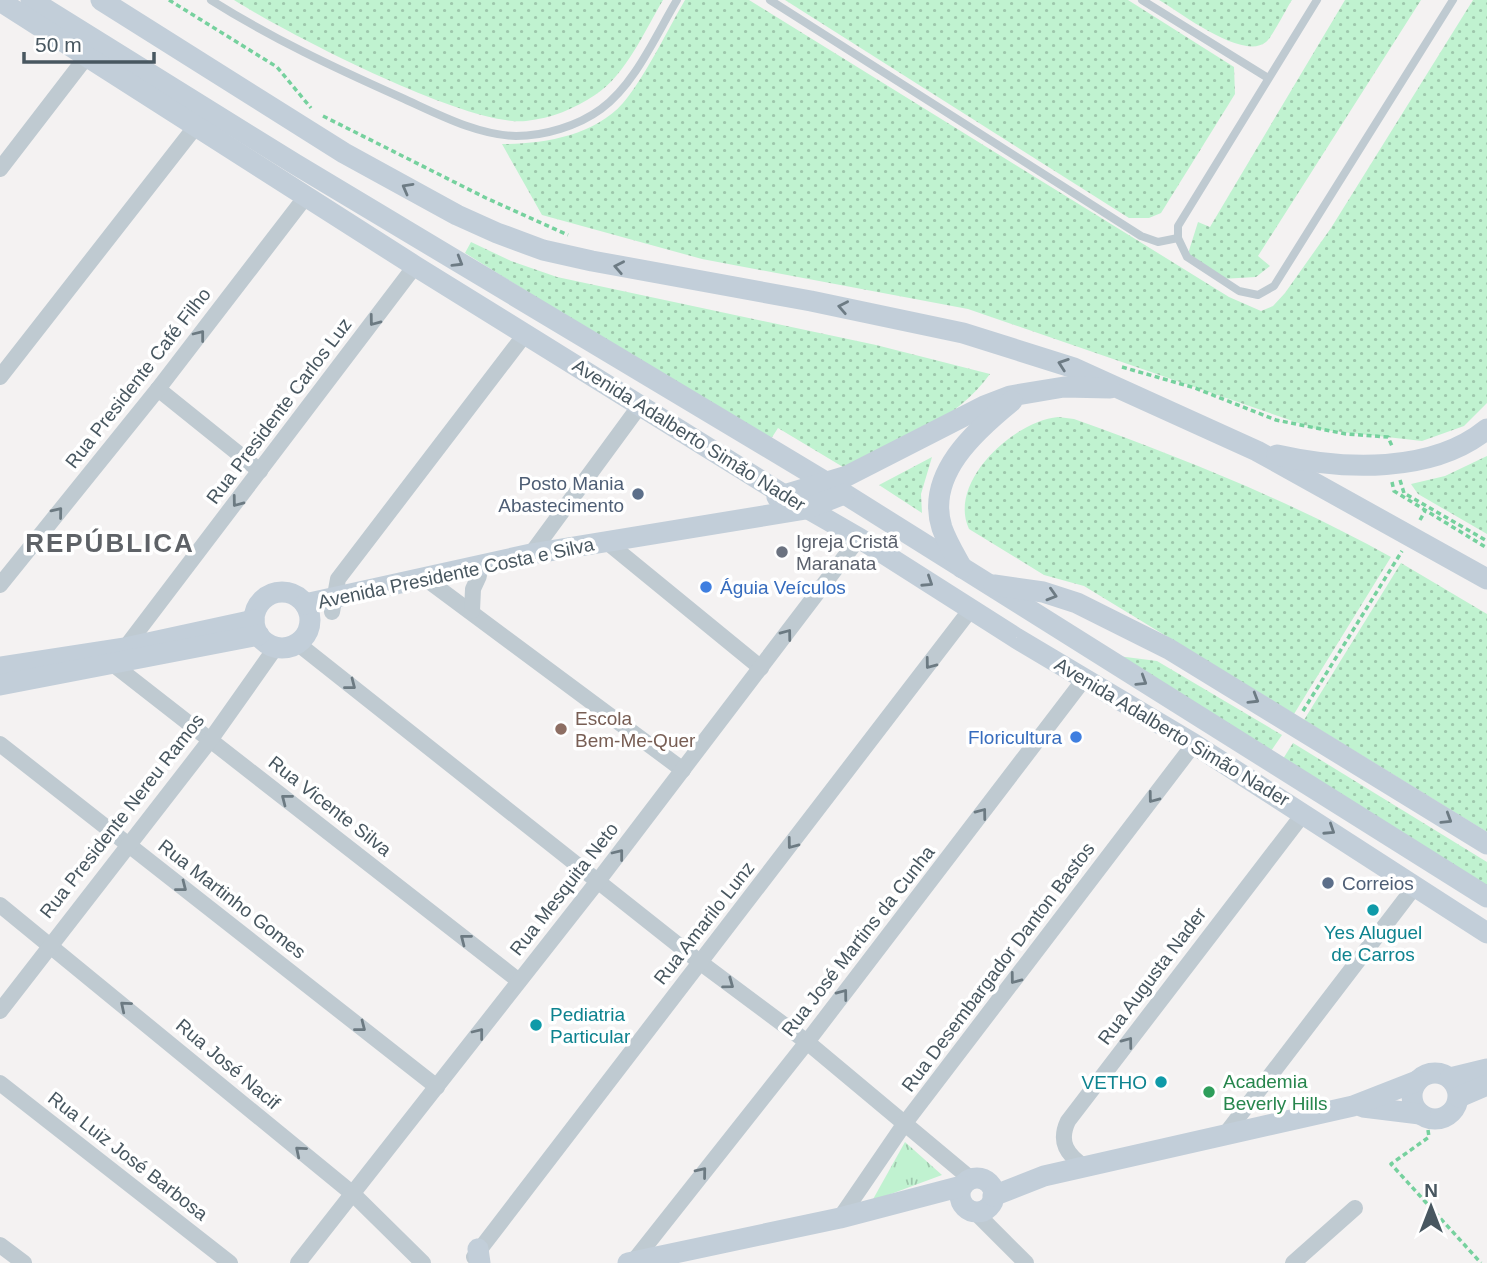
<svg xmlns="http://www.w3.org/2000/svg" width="1487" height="1263" font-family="Arial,sans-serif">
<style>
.grass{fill:url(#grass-dots)}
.park{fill:url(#park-tufts)}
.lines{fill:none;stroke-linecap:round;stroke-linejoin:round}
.path{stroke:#76d19e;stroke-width:3.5;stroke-dasharray:5 3.5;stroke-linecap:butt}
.lane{stroke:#bfcad1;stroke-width:8}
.street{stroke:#bfcad1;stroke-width:16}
.secondary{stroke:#c2ced9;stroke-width:21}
.oneway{stroke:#6d7b84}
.oneway2{stroke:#6c7a82}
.service-dot{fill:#5c6f8a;stroke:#fff;stroke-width:2.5}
.worship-dot{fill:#6b7280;stroke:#fff;stroke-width:2.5}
.shop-dot{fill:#3f7fe0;stroke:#fff;stroke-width:2.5}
.education-dot{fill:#8d6e63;stroke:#fff;stroke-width:2.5}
.culture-dot{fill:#0f9aa8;stroke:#fff;stroke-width:2.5}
.leisure-dot{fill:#2e9e5b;stroke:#fff;stroke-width:2.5}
.labels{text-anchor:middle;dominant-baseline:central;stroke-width:7;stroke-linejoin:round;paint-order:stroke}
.street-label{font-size:19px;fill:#485760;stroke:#fff}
.service-label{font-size:19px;fill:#4e5e75;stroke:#fff;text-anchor:end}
.worship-label{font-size:19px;fill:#5b616d;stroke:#fff;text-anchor:start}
.shop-label{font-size:19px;fill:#366cbe;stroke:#fff;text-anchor:start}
.education-label{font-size:19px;fill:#785e54;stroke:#fff;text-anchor:start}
.culture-label{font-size:19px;fill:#0d838f;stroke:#fff}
.leisure-label{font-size:19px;fill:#27864d;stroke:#fff;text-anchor:start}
.district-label{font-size:26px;font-weight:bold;letter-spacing:2px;fill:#5e6267;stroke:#fff}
</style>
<defs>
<pattern id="grass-dots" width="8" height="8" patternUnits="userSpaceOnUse" patternTransform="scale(1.75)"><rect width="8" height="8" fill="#c0f2d0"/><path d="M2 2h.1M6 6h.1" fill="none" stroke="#9ec7ac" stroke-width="1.8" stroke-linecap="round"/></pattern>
<pattern id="park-tufts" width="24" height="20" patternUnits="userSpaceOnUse" patternTransform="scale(1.75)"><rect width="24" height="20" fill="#c0f2d0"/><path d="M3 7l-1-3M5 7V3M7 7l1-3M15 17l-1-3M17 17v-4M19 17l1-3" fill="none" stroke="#9ec7ac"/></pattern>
</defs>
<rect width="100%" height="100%" fill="#f4f2f2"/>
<g class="grass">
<path d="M234,0H663C645,30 626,75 595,95C574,109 552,118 526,121C467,127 288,34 234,0Z"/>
<path d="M685,0H749L1229,297L1261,311L1273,306L1285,293L1331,228L1473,0H1487V403L1464,426L1422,441L1316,429L968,309L702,259L542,215L502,144C543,144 594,136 623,103C644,79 668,29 685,0Z"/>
<polygon points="785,0 1128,0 1234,67 1235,94 1161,213 1149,218 1129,218"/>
<path d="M1159,0H1292C1286,9 1273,36 1266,42C1243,61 1181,13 1159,0Z"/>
<polygon points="1345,0 1421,0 1258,256 1270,266 1256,277 1221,279 1187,257 1198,222 1210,227"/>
<path d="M471,242L511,261L557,277L876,345L990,374C956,421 898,442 848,470L778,428L769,442L465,253Z"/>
<path d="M1058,417L1074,419C1183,458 1290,501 1391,557L1294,714L1084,586L1044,575L969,529C947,482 1014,421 1058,417Z"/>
<polygon points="1487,456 1487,534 1418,494 1411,484 1445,476"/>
<polygon points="932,457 921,494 922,513 879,485"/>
<polygon points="1401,563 1487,614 1487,832 1304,720"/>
<polygon points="1110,655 1157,661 1282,735 1269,754"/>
<polygon points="1293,743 1487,862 1487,888 1281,762"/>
</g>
<polygon class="park" points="905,1142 942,1175 872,1201"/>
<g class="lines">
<g class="path">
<polyline points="169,0 277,67 311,108"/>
<polyline points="323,116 486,198 568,235"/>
<polyline points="1122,367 1195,388 1276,420 1346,434 1388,437 1392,446"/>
<polyline points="1400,480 1404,493 1487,541"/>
<polyline points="1392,482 1394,491 1487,548"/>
<polyline points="1420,520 1425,511"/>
<polyline points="1303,711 1402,551"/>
<polyline points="1428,1130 1429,1137 1391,1164 1481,1263"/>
</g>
<g class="lane">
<path d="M211,0C271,38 335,68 400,97C436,113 476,135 516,136C544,136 578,126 601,109C635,84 656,35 677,0"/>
<polyline points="770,0 1141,236 1158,242 1178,238"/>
<polyline points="1142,0 1268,78"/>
<polyline points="1317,0 1178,226 1178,238 1187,257 1239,291 1258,295 1274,286 1453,0"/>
</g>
<g class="street">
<polyline points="0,169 87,56"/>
<polyline points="0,377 196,126"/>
<polyline points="158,389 260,471"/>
<polyline points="607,542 761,668"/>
<polyline points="531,554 641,404"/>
<polyline points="426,579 683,770"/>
<polyline points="0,585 158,389 307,195"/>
<polyline points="472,611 473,589 479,576"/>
<polyline points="332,612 338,579 526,333"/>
<polyline points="297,643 701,963 807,1042 971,1179"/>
<polyline points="125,648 415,266"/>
<polyline points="114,665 519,981"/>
<polyline points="0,744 437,1087"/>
<polyline points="0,905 353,1194 423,1263"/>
<polyline points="0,1011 211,739 276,647"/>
<polyline points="0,1083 230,1263"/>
<polyline points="1227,1132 1416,885"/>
<path d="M1085,1167C1067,1155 1058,1142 1068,1121L1304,813"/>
<polyline points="974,1211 1026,1263"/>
<polyline points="840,1218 905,1123 1194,744"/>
<polyline points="0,1245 24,1263"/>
<polyline points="474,1257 971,609"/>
<polyline points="633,1262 807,1042 1085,678"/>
<polyline points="298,1263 598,881 859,538"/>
<polyline points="1293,1263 1355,1208"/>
</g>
<g class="secondary">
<polyline points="31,0 295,164 824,481 1487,897"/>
<polyline points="101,0 344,153 457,215 497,233 543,250 592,261 811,301 963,333 1074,368 1257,451 1487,579"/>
<polyline points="0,1 415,266 784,495 859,538 1016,638 1194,744 1487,933"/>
<path d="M1277,455C1343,470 1432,474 1487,429"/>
<polyline points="777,497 847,476 984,406 1010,396 1064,387 1110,388"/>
<path d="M962,568C955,555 947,542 942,528C925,475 975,431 1012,401"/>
<polyline points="994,585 1043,592 1077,603 1169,649 1487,844"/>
<circle cx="282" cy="620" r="28"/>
<polyline points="305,604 531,554 806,509 844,494"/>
<polyline points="0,667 125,648 254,620"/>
<polyline points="0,685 259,635"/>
<circle cx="1435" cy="1096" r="23"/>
<polyline points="1450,1078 1487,1069"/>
<polyline points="1459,1097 1487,1085"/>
<polyline points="1363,1107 1420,1114"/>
<circle cx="977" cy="1195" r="17"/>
<polyline points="993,1196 1044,1176 1353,1106 1417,1081"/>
<polyline points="478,1249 480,1263"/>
<polyline points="628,1263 840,1218 962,1186"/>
</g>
</g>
<defs><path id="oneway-chevron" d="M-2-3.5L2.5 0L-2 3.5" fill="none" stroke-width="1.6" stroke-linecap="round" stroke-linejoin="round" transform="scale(1.75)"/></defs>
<g class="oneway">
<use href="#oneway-chevron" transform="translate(407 188) rotate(-151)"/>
<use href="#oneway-chevron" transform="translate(458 262) rotate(31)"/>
<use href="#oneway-chevron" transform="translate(619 267) rotate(-169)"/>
<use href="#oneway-chevron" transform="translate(843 307) rotate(-169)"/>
<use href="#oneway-chevron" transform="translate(1063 364) rotate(-161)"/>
<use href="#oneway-chevron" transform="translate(928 582) rotate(33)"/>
<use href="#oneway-chevron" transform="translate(1052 595) rotate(17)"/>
<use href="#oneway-chevron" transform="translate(1142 681) rotate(32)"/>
<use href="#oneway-chevron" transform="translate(1254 699) rotate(31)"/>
<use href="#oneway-chevron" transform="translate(1447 819) rotate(32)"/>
<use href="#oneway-chevron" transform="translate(1330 830) rotate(33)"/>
</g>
<g class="oneway2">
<use href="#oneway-chevron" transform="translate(374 321) rotate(127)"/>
<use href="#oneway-chevron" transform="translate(200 335) rotate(-52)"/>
<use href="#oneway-chevron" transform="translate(237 502) rotate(127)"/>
<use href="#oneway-chevron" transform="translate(58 512) rotate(-51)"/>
<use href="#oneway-chevron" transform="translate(787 634) rotate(-53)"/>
<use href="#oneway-chevron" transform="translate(930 664) rotate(127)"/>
<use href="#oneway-chevron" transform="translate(351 685) rotate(38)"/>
<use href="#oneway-chevron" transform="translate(1153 798) rotate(127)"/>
<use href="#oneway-chevron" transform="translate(286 799) rotate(-142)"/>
<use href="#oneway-chevron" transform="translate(982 813) rotate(-53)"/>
<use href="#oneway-chevron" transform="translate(792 844) rotate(127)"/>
<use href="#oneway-chevron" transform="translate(619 854) rotate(-52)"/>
<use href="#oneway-chevron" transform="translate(182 887) rotate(38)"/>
<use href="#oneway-chevron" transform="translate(465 939) rotate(-142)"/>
<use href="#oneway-chevron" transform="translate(1015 979) rotate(127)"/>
<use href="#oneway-chevron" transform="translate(729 984) rotate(36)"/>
<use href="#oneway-chevron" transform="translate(843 994) rotate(-53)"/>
<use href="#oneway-chevron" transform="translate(125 1006) rotate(-140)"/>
<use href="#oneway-chevron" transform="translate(361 1027) rotate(38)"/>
<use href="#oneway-chevron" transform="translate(479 1033) rotate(-52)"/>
<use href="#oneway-chevron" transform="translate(1128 1042) rotate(-53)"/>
<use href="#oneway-chevron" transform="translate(300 1151) rotate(-140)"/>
<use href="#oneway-chevron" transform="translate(702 1172) rotate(-51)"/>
</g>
<g class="service-dot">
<circle cx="638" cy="494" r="7"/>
<circle cx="1328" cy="883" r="7"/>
</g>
<circle class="worship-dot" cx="782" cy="552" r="7"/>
<g class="shop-dot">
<circle cx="706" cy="587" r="7"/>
<circle cx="1076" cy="737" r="7"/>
</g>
<circle class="education-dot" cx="561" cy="729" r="7"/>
<g class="culture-dot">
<circle cx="1373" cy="910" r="7"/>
<circle cx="536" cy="1025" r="7"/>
<circle cx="1161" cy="1082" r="7"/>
</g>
<circle class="leisure-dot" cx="1209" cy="1092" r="7"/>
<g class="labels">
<g class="street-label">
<text transform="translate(138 378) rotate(-52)">Rua Presidente Café Filho</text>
<text transform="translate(279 411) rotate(-53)">Rua Presidente Carlos Luz</text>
<text transform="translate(689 435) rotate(32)">Avenida Adalberto Simão Nader</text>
<text transform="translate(456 573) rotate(-12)">Avenida Presidente Costa e Silva</text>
<text transform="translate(1172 732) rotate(31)">Avenida Adalberto Simão Nader</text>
<text transform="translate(330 806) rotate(38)">Rua Vicente Silva</text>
<text transform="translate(122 816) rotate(-52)">Rua Presidente Nereu Ramos</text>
<text transform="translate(564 889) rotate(-52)">Rua Mesquita Neto</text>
<text transform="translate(232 899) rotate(38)">Rua Martinho Gomes</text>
<text transform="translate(704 923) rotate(-52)">Rua Amarilo Lunz</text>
<text transform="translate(858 941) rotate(-52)">Rua José Martins da Cunha</text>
<text transform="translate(998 967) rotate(-53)">Rua Desembargador Danton Bastos</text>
<text transform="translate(1152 976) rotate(-53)">Rua Augusta Nader</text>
<text transform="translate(228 1064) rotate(40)">Rua José Nacif</text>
<text transform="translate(128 1156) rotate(38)">Rua Luiz José Barbosa</text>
</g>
<g class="service-label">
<text x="624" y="483">Posto Mania<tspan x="624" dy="22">Abastecimento</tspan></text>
<text x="1342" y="883" text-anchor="start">Correios</text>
</g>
<g class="worship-label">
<text x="796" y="541">Igreja Cristã<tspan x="796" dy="22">Maranata</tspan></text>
</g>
<g class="shop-label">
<text x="720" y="587">Águia Veículos</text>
<text x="1062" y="737" text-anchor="end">Floricultura</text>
</g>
<g class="education-label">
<text x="575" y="718">Escola<tspan x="575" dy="22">Bem-Me-Quer</tspan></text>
</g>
<g class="culture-label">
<text x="1373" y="932">Yes Aluguel<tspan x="1373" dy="22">de Carros</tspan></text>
<text x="550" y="1014" text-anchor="start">Pediatria<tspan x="550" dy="22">Particular</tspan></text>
<text x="1147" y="1082" text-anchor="end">VETHO</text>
</g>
<g class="leisure-label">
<text x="1223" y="1081">Academia<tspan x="1223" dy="22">Beverly Hills</tspan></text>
</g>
<g class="district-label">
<text x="110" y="543">REPÚBLICA</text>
</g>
</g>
<g transform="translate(1431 1207)" stroke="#ffffff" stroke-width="5" paint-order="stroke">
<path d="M0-5L12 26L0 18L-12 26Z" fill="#485760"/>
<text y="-10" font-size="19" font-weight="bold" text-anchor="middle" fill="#485760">N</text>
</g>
<path d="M24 52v10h130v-10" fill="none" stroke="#485760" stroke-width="3.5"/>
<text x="35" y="52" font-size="21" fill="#485760" stroke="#ffffff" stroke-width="5" paint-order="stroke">50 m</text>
</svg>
